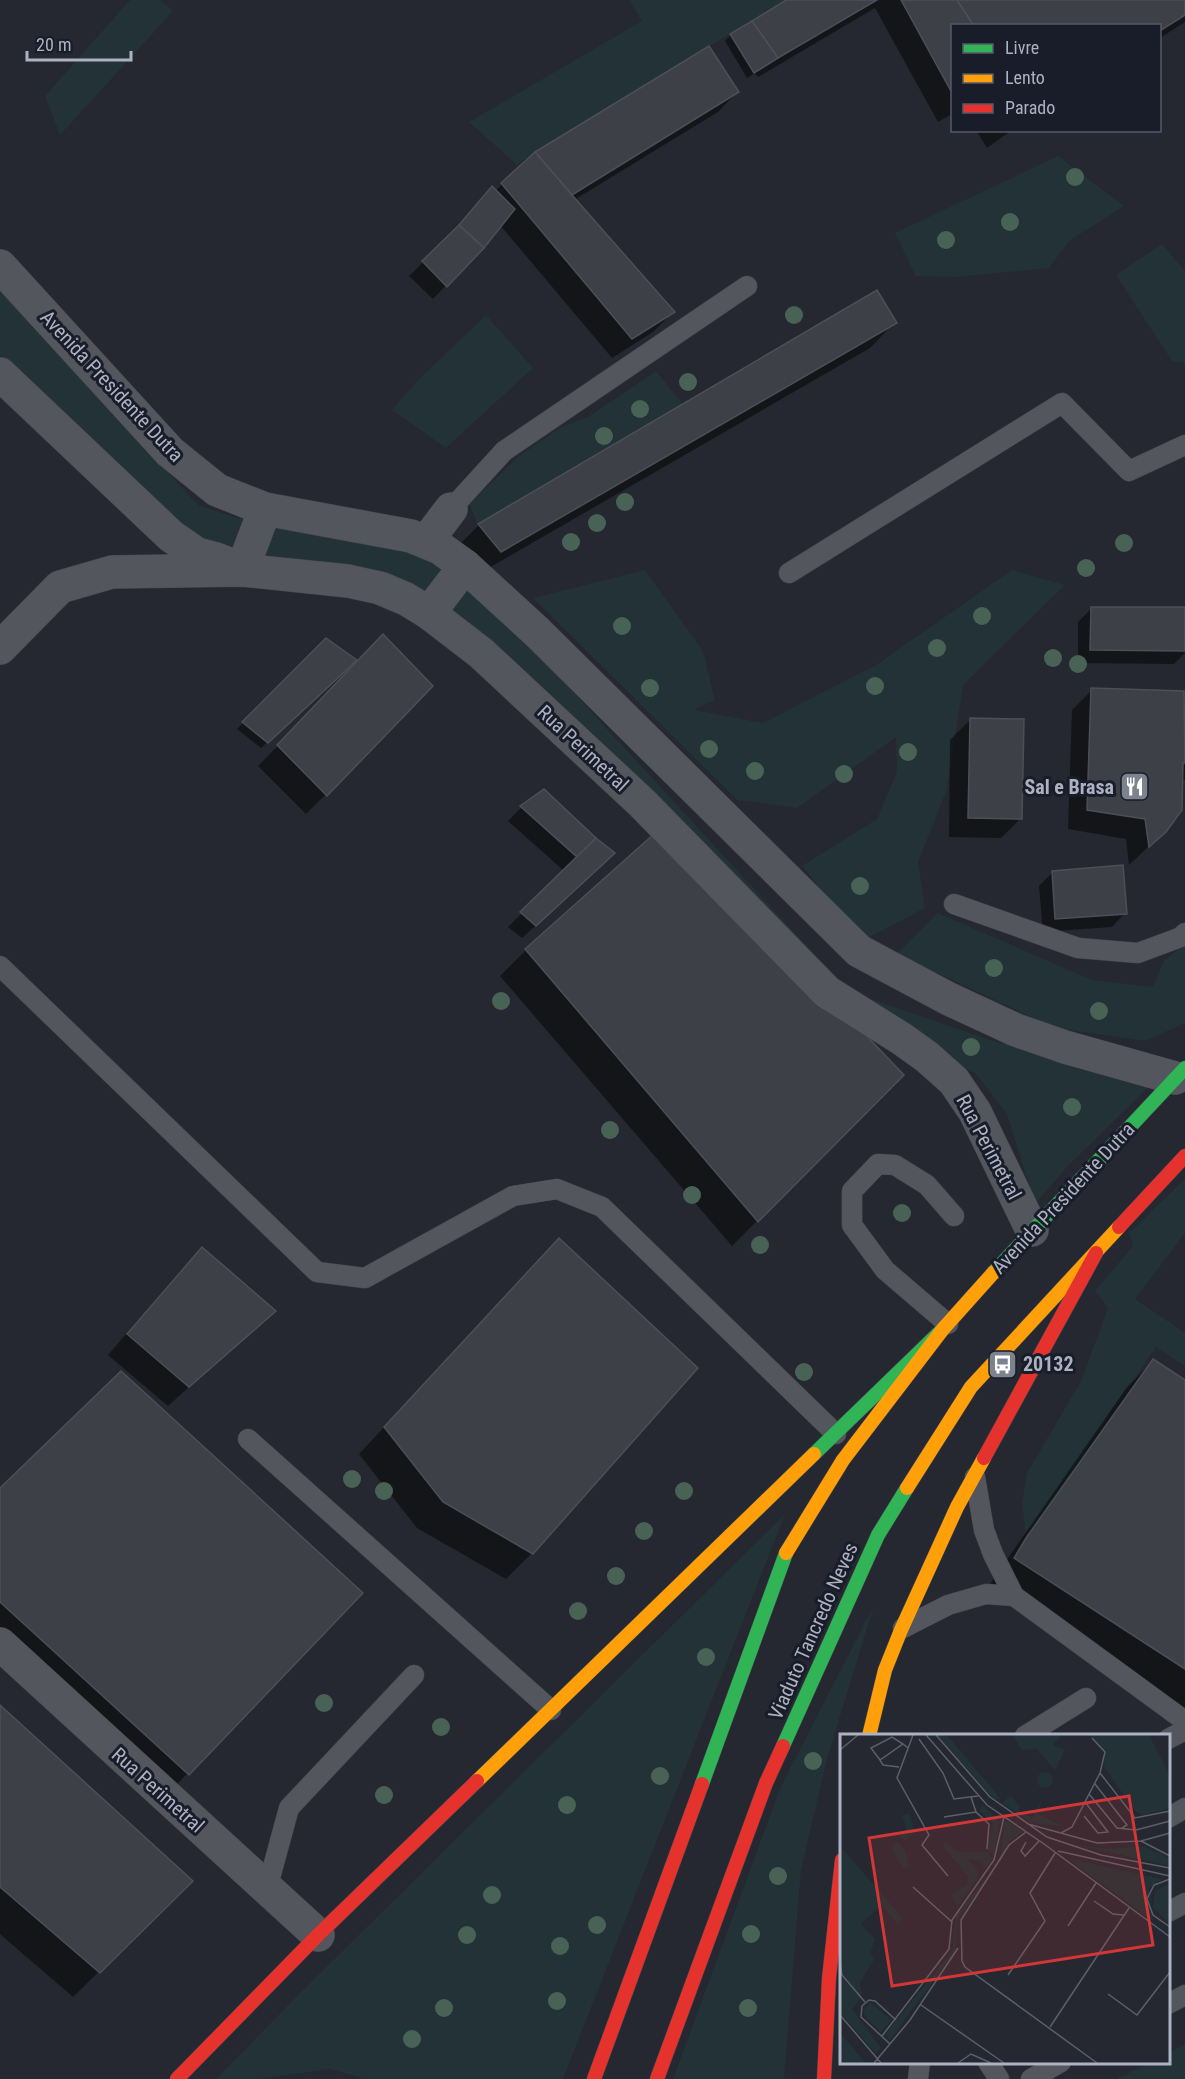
<svg xmlns="http://www.w3.org/2000/svg" width="1185" height="2079" font-family="'Roboto Condensed',sans-serif">
<style>
.green{fill:#223236}
.shadow{fill:#0007}
.building{fill:#3d4046;stroke:#4c4f58;stroke-width:1.5}
.lines{fill:none;stroke-linecap:round;stroke-linejoin:round}
.lane-casing{stroke:#42444b;stroke-width:21}
.street-casing{stroke:#42444b;stroke-width:34}
.fast-casing{stroke:#41454d;stroke-width:15}
.slow-casing{stroke:#41454d;stroke-width:15}
.jam-casing{stroke:#41454d;stroke-width:15}
.lane{stroke:#54565e;stroke-width:20}
.street{stroke:#54565e;stroke-width:33}
.fast{stroke:#30b455;stroke-width:14}
.slow{stroke:#ff9f0a;stroke-width:14}
.jam{stroke:#e5322d;stroke-width:14}
.tree{fill:#496256}
.labels{text-anchor:middle;dominant-baseline:central;stroke-width:6;stroke-linejoin:round;paint-order:stroke}
.street-label{font-size:20px;fill:#adb2c2;stroke:#191d2a}
.poi-label{font-size:20px;font-weight:bold;fill:#adb2c2;stroke:#191d2a;text-anchor:end}
.inset-road{fill:none;stroke:#5b5f6a;stroke-width:1.5}
.view{fill:#d23637;fill-opacity:0.15;stroke:#d23637;stroke-width:3}
.inset-edge{fill:none;stroke:#adb2c2;stroke-width:3}
</style>
<rect width="100%" height="100%" fill="#252830"/>
<g class="green">
<polygon points="130,0 160,0 173,11 60,135 45,96"/>
<polygon points="629,0 786,0 535,152 517,165 469,122 642,21"/>
<polygon points="1058,156 1124,206 1069,241 1049,268 955,277 916,276 895,233"/>
<polygon points="1162,244 1185,271 1185,363 1172,361 1116,275"/>
<polygon points="0,290 198,505 238,518 312,523 383,536 472,582 848,991 990,1040 1153,1083 1067,1167 1035,1204 1007,1114 975,1073 846,1009 445,603 249,560 188,533 140,492 0,355"/>
<polygon points="486,315 533,368 446,448 392,410 419,379"/>
<polygon points="656,371 683,404 478,524 469,504 519,456 561,427 588,417"/>
<polygon points="645,570 703,651 715,700 694,710 763,723 876,665 1012,570 1065,585 963,685 947,789 918,862 925,908 862,941 802,866 877,819 897,772 896,737 797,808 737,800 533,598"/>
<polygon points="938,913 1092,980 1153,987 1164,961 1185,944 1185,1023 1145,1041 1055,1028 897,954"/>
<polygon points="1185,1179 1185,1233 1135,1299 1185,1333 1185,1366 1156,1347 1026,1538 1022,1503 1027,1473 1081,1381 1108,1308 1095,1291 1133,1246 1129,1233"/>
<polygon points="785,1514 563,2079 365,2079 330,2069 258,2079 216,2079 302,1991"/>
<polygon points="874,1605 827,1759 801,1870 784,2079 673,2079 781,1786"/>
<polygon points="1185,2044 1185,2079 1117,2079 1149,2063 1168,2062 1169,2053"/>
</g>
<g class="shadow">
<polygon points="789,0 1185,0 1185,22 1160,38 1160,26 952,26 952,114 938,122 875,8 758,77 755,73 747,78 725,41 731,35"/>
<polygon points="737,92 718,112 574,200 673,312 653,332 612,358 500,225 482,247 433,299 409,276 449,237 492,188 495,191 536,153"/>
<polygon points="976,130 1012,130 987,148"/>
<polygon points="895,322 870,348 475,576 454,550 479,525"/>
<polygon points="1092,608 1185,609 1185,653 1174,664 1078,663 1078,622"/>
<polygon points="326,640 357,662 326,794 306,814 258,766 327,696 337,682 356,663 354,662 261,748 237,729"/>
<polygon points="1092,690 1185,725 1185,780 1181,780 1165,831 1129,865 1126,839 1068,829 1072,710"/>
<polygon points="970,720 1021,818 1001,838 949,837 950,740"/>
<polygon points="544,791 600,867 522,938 508,927 564,871 508,821 521,808"/>
<polygon points="664,827 902,1075 732,1246 500,976 526,950"/>
<polygon points="1053,872 1125,913 1112,927 1043,932 1039,886"/>
<polygon points="559,1240 696,1368 532,1553 506,1579 417,1528 359,1454"/>
<polygon points="202,1249 273,1311 168,1406 108,1355 182,1269"/>
<polygon points="1153,1361 1185,1382 1185,1712 990,1584 1127,1387"/>
<polygon points="0,1490 360,1593 162,1800 0,1651"/>
<polygon points="0,1707 191,1881 73,1997 0,1934"/>
</g>
<g class="building">
<polygon points="786,0 877,0 778,58 752,21"/>
<polygon points="901,0 957,0 974,26 952,26 952,93"/>
<polygon points="957,0 1185,0 1185,15 1160,31 1160,26 974,26"/>
<polygon points="752,21 778,58 754,73 730,34"/>
<polygon points="709,46 739,92 572,195 535,152"/>
<polygon points="535,152 572,195 675,312 632,339 501,183"/>
<polygon points="492,186 515,209 484,248 459,225"/>
<polygon points="459,225 484,248 447,287 422,261"/>
<polygon points="877,290 897,323 501,552 478,524"/>
<polygon points="1091,607 1185,607 1185,651 1090,650"/>
<polygon points="383,634 433,686 327,796 277,745"/>
<polygon points="326,638 357,660 268,743 242,722"/>
<polygon points="1091,688 1184,691 1185,763 1183,763 1182,810 1166,832 1149,847 1145,819 1087,810"/>
<polygon points="970,718 1024,719 1022,819 968,818"/>
<polygon points="544,789 596,838 577,857 520,806"/>
<polygon points="664,825 904,1075 758,1222 525,949"/>
<polygon points="596,838 615,853 536,926 520,912"/>
<polygon points="1123,865 1127,914 1055,919 1052,871"/>
<polygon points="559,1238 698,1368 533,1554 443,1502 384,1427"/>
<polygon points="202,1247 276,1311 189,1387 127,1334"/>
<polygon points="1153,1359 1185,1380 1185,1669 1014,1558 1026,1538"/>
<polygon points="121,1371 363,1593 189,1775 0,1602 0,1488"/>
<polygon points="0,1705 193,1881 100,1973 0,1887"/>
</g>
<g class="lines">
<defs>
<g id="lane">
<polyline points="451,509 504,451 747,286"/>
<polyline points="789,573 1062,403 1129,471 1185,445"/>
<polyline points="954,904 1078,948 1138,953 1181,937 1185,933"/>
<polyline points="0,966 317,1272 365,1278 513,1196 557,1189 602,1207 836,1434"/>
<polyline points="948,1324 885,1270 852,1225 852,1191 878,1164 895,1165 927,1185 954,1216"/>
<polyline points="248,1439 551,1710"/>
<polyline points="975,1477 984,1530 993,1554 1014,1596 1185,1721"/>
<polyline points="903,1628 948,1605 986,1594 1014,1596"/>
<polyline points="1025,1736 1086,1698"/>
<polyline points="1168,1739 1185,1730"/>
<polyline points="1168,1818 1185,1808"/>
<polyline points="267,1889 289,1808 414,1675"/>
<polyline points="1168,1912 1185,1903"/>
<polyline points="1168,2004 1185,1995"/>
<polyline points="988,2062 999,2079"/>
<polyline points="918,2079 920,2062"/>
<polyline points="1031,2079 1061,2062"/>
</g>
<g id="street">
<polyline points="0,266 170,452 217,490 265,509 411,536 440,548 465,566 536,631 859,951 949,999 1016,1030 1065,1047 1175,1078"/>
<polyline points="0,374 171,536 197,554 216,559 229,564"/>
<polyline points="426,542 451,509"/>
<polyline points="242,570 265,509"/>
<polyline points="429,613 465,566"/>
<polyline points="0,648 60,587 112,572 242,570 348,581 380,588 406,599 429,613 481,653 642,803 827,992 902,1039 927,1057 954,1081 975,1112 1032,1230"/>
<polyline points="0,1644 318,1935"/>
</g>
<g id="fast">
<polyline points="994,1272 1185,1068"/>
<polyline points="814,1454 943,1329"/>
<polyline points="783,1746 878,1535 907,1488"/>
<polyline points="702,1784 786,1553"/>
</g>
<g id="slow">
<polyline points="907,1488 971,1387 1119,1227"/>
<polyline points="786,1553 843,1460 943,1329 994,1272"/>
<polyline points="869,1736 885,1670 901,1630 957,1507 984,1458"/>
<polyline points="477,1781 814,1454"/>
</g>
<g id="jam">
<polyline points="1119,1227 1185,1156"/>
<polyline points="984,1458 1096,1253"/>
<polyline points="177,2079 318,1935 477,1781"/>
<polyline points="594,2079 702,1784"/>
<polyline points="657,2079 766,1783 783,1746"/>
<polyline points="824,2079 829,1978 842,1860"/>
</g>
</defs>
<use href="#lane" class="lane-casing"/>
<use href="#street" class="street-casing"/>
<use href="#fast" class="fast-casing"/>
<use href="#slow" class="slow-casing"/>
<use href="#jam" class="jam-casing"/>
<use href="#lane" class="lane"/>
<use href="#street" class="street"/>
<use href="#fast" class="fast"/>
<use href="#slow" class="slow"/>
<use href="#jam" class="jam"/>
</g>
<g class="tree">
<circle cx="1075" cy="177" r="9"/>
<circle cx="1010" cy="222" r="9"/>
<circle cx="946" cy="240" r="9"/>
<circle cx="794" cy="315" r="9"/>
<circle cx="688" cy="382" r="9"/>
<circle cx="640" cy="409" r="9"/>
<circle cx="604" cy="436" r="9"/>
<circle cx="625" cy="502" r="9"/>
<circle cx="597" cy="523" r="9"/>
<circle cx="571" cy="542" r="9"/>
<circle cx="1124" cy="543" r="9"/>
<circle cx="1086" cy="568" r="9"/>
<circle cx="982" cy="616" r="9"/>
<circle cx="622" cy="626" r="9"/>
<circle cx="937" cy="648" r="9"/>
<circle cx="1053" cy="658" r="9"/>
<circle cx="1078" cy="664" r="9"/>
<circle cx="875" cy="686" r="9"/>
<circle cx="650" cy="688" r="9"/>
<circle cx="709" cy="749" r="9"/>
<circle cx="908" cy="752" r="9"/>
<circle cx="755" cy="771" r="9"/>
<circle cx="844" cy="774" r="9"/>
<circle cx="860" cy="886" r="9"/>
<circle cx="994" cy="968" r="9"/>
<circle cx="501" cy="1001" r="9"/>
<circle cx="1099" cy="1011" r="9"/>
<circle cx="971" cy="1047" r="9"/>
<circle cx="1072" cy="1107" r="9"/>
<circle cx="610" cy="1130" r="9"/>
<circle cx="692" cy="1195" r="9"/>
<circle cx="902" cy="1213" r="9"/>
<circle cx="760" cy="1245" r="9"/>
<circle cx="804" cy="1372" r="9"/>
<circle cx="352" cy="1479" r="9"/>
<circle cx="384" cy="1491" r="9"/>
<circle cx="684" cy="1491" r="9"/>
<circle cx="644" cy="1531" r="9"/>
<circle cx="616" cy="1576" r="9"/>
<circle cx="578" cy="1611" r="9"/>
<circle cx="706" cy="1657" r="9"/>
<circle cx="324" cy="1703" r="9"/>
<circle cx="441" cy="1727" r="9"/>
<circle cx="813" cy="1761" r="9"/>
<circle cx="660" cy="1776" r="9"/>
<circle cx="384" cy="1795" r="9"/>
<circle cx="567" cy="1805" r="9"/>
<circle cx="778" cy="1876" r="9"/>
<circle cx="492" cy="1895" r="9"/>
<circle cx="597" cy="1925" r="9"/>
<circle cx="751" cy="1934" r="9"/>
<circle cx="467" cy="1935" r="9"/>
<circle cx="560" cy="1946" r="9"/>
<circle cx="557" cy="2001" r="9"/>
<circle cx="444" cy="2008" r="9"/>
<circle cx="748" cy="2008" r="9"/>
<circle cx="412" cy="2039" r="9"/>
</g>
<defs>
<symbol id="restaurant-square" viewBox="-11 -11 22 22"><rect x="-9" y="-9" width="18" height="18" rx="4" fill="#7d828f" stroke="#191d2a"/><path d="M-5-6h1v4h1v-4h1v4h1v-4h1v5L-1.5 .5V6h-2V.5L-5-1ZM5-6V6H3V1.5H1.5Q1.5-4 5-6Z" fill="#fff"/></symbol>
<symbol id="bus-square" viewBox="-11 -11 22 22"><rect x="-9" y="-9" width="18" height="18" rx="4" fill="#7d828f" stroke="#191d2a"/><path d="M-5-6H5V4H4V6H2V4H-2V6H-4V4H-5ZM-3.5-4V0h7V-4ZM-3.5 1.2v1.5H-2V1.2ZM2 1.2v1.5H3.5V1.2Z" fill="#fff"/></symbol>
</defs>
<g fill-rule="evenodd">
<use href="#restaurant-square" x="1118" y="770" width="33" height="33"/>
<use href="#bus-square" x="986" y="1348" width="33" height="33"/>
</g>
<g class="labels">
<g class="street-label">
<text transform="translate(112 386) rotate(47)">Avenida Presidente Dutra</text>
<text transform="translate(583 748) rotate(43)">Rua Perimetral</text>
<text transform="translate(989 1147) rotate(62)">Rua Perimetral</text>
<text transform="translate(1063 1198) rotate(-47)">Avenida Presidente Dutra</text>
<text transform="translate(813 1631) rotate(-66)">Viaduto Tancredo Neves</text>
<text transform="translate(158 1790) rotate(42)">Rua Perimetral</text>
</g>
<g class="poi-label">
<text x="1114" y="787">Sal e Brasa</text>
<text x="1023" y="1364" text-anchor="start">20132</text>
</g>
</g>
<g transform="translate(840 1734)">
<rect width="330" height="330" fill="#252830"/>
<path d="M97,1H107L161,65H154ZM172,1H221L213,11L225,16L215,36L196,15L182,16ZM249,1H309L330,41V74L304,81L295,77L264,33L265,17ZM197 46a8 8 0 1 1 16 0a8 8 0 1 1-16 0ZM171,61L180,73L178,76L192,84L202,65L198,80L225,93L192,89L162,69ZM142,71L160,88L154,121L148,116L153,88L139,77ZM70,80L74,98L65,107L60,102L66,94L62,81ZM165,86L183,98L168,108L162,126L119,184L115,218L50,306L45,301L112,217L116,181L160,126ZM56,107L65,115L69,132L64,135L51,116ZM104,107L119,118H148L153,125L145,134L138,126L127,125L138,136V144L117,173L111,160L127,150L128,142L104,114ZM236,111L271,115L304,112L330,125V132ZM0,112L63,184L58,191L42,171L21,190L35,205L30,220L35,224L20,249L22,262L12,275L41,314L35,319L0,278ZM227,124L322,145L309,154L313,187ZM330,149V190L313,173L315,158ZM30,268L51,286L41,298L25,282L23,278ZM0,299L26,329H0Z" fill="#223236"/>
<path class="inset-road" d="M73,1L57,44L89,101L82,111L108,142M86,1L147,71L204,110M96,1L150,63L207,103L261,121L330,134M79,5L103,39L114,65L138,62M63,10L52,3L31,14L40,26L63,10L68,14M0,16L18,1M40,26L43,31L59,33M260,39L295,84L330,77M255,50L287,91L282,94M249,60L277,94L296,96L330,87M131,63L136,78L149,90L147,115M244,82L258,99L268,98L245,68M104,83L136,78M188,90L257,109L301,107L330,99M186,98L169,111L121,186L122,227L125,233L257,329M221,99L232,93L260,39L265,18L252,4M200,107L330,203M301,107L330,122M186,108L181,117L185,122L199,107M218,117L330,142M330,145L314,151L307,165L313,181L330,193M73,153L112,188M254,167L273,180L284,181M0,185V217M228,192L256,149M0,228L2,241L25,268M168,241L205,187L190,159L215,119M268,260L297,281L330,238M81,271L164,329M0,281L41,329M210,293L289,174M42,302L109,215L112,186L154,126L164,83M50,310L21,283L22,272L29,266L35,267L56,286M34,329L70,286L118,214M118,329L131,320L151,329"/>
<path class="view" d="M289,62L313,211L52,252L29,104Z"/>
<rect width="330" height="330" class="inset-edge"/>
</g>
<rect x="951" y="24" width="210" height="108" fill="#191d2a" stroke="#545967" stroke-width="1.5"/>
<rect x="963" y="44" width="30" height="9" fill="#30b455" stroke="#545967" stroke-width="1.5"/>
<text x="1005" y="54" font-size="18" fill="#adb2c2">Livre</text>
<rect x="963" y="74" width="30" height="9" fill="#ff9f0a" stroke="#545967" stroke-width="1.5"/>
<text x="1005" y="84" font-size="18" fill="#adb2c2">Lento</text>
<rect x="963" y="104" width="30" height="9" fill="#e5322d" stroke="#545967" stroke-width="1.5"/>
<text x="1005" y="114" font-size="18" fill="#adb2c2">Parado</text>
<path d="M27 51v9h104v-9" fill="none" stroke="#adb2c2" stroke-width="3"/>
<text x="36" y="51" font-size="18" fill="#adb2c2" stroke="#191d2a" stroke-width="4.5" paint-order="stroke">20 m</text>
</svg>
